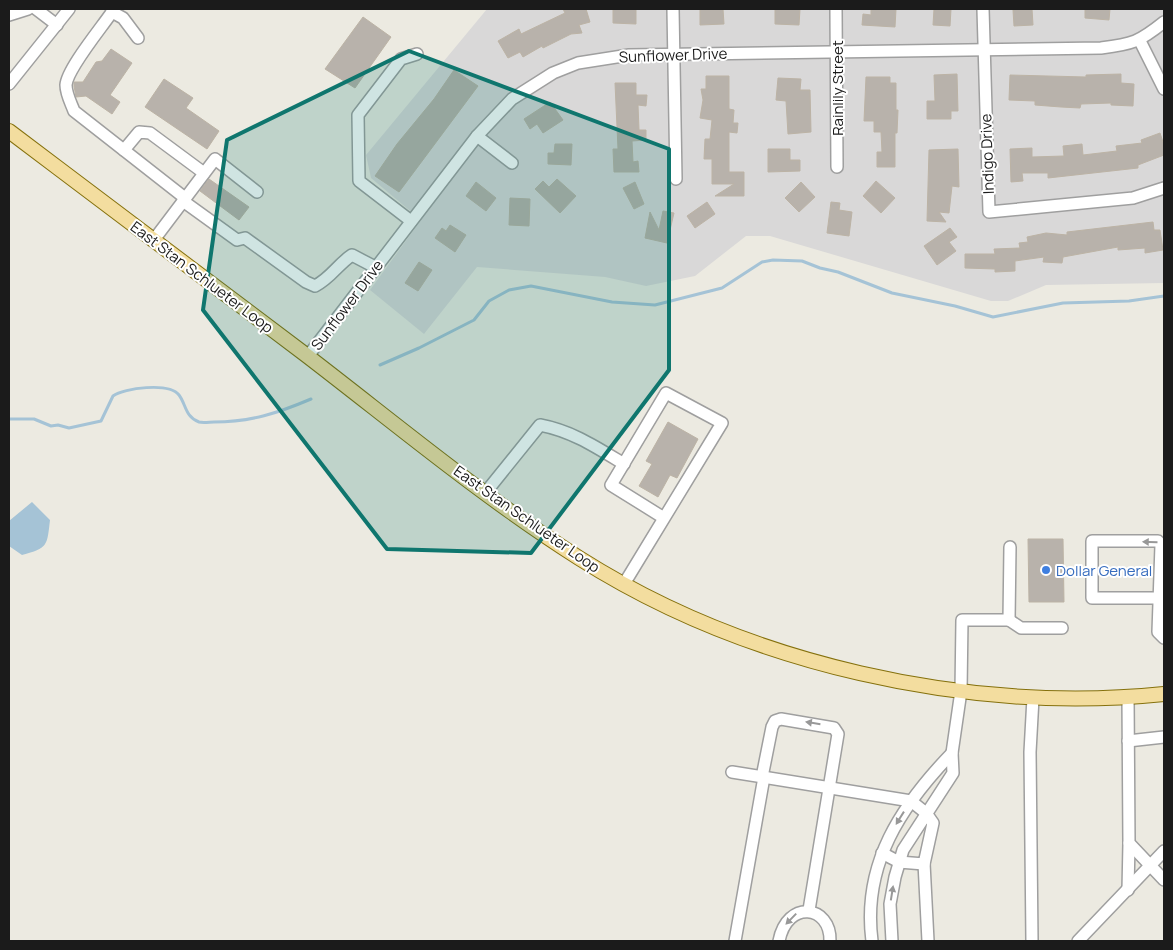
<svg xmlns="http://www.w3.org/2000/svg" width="1173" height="950" font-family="Manrope,sans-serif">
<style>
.residential{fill:#d9d8d8}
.water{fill:#a5c3d6}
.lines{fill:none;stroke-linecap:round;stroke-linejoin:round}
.stream{stroke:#a5c3d6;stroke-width:3}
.building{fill:#b8b2ab;stroke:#bcb3a5}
.minor-casing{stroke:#9f9f9f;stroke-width:14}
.major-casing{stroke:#85710d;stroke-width:16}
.minor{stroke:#fff;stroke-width:11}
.major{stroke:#f3dd9f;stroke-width:14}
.oneway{fill:#989898}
.marked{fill:#0f766e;fill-opacity:0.2;stroke:#0f766e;stroke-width:4;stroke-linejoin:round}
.shop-dot{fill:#3f7fe0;stroke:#fff;stroke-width:2}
.labels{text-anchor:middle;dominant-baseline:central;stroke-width:4;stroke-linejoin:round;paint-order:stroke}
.street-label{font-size:15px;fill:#1b1b1b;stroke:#fff}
.shop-label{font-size:15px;fill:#366cbe;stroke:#fff;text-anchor:start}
</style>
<rect width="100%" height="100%" fill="#eceae1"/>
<polygon class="residential" points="487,9 1164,9 1164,283 1046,285 1008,301 991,301 770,236 746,236 695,276 646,286 605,277 477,267 424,334 370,290 421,220 371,178 366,155"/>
<path class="water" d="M32,502L50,520C47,546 48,548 22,555L9,546V521Z"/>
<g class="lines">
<g class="stream">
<polyline points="380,365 419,348 474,320 489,301 509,290 531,286 612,302 655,305 722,288 762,262 773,260 802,261 820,268 838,272 892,293 955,306 993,317 1063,303 1129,301 1164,296"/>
<path d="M9,419H34L51,426L58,425L69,428L101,421L113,396C124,388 169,382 179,395C186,404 185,417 199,422C203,423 210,422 214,422C251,422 278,413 311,399"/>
</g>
</g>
<g class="building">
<polygon points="563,9 586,9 590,22 579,25 582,33 571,34 543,48 542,46 523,57 520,52 508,58 498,41 519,29 521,34 565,13"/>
<polygon points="613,9 636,9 636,24 613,23"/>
<polygon points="700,9 723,9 724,24 700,25"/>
<polygon points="775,9 800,9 799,25 775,24"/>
<polygon points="871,9 896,9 895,27 862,25 863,14 871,15"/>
<polygon points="934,9 951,9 950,26 933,25"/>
<polygon points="1017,9 1032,9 1033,25 1014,26 1013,10"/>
<polygon points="1085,9 1110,9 1109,20 1085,18"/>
<polygon points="363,17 391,37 355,88 325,69"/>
<polygon points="111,49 132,63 110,95 120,102 112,114 86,96 76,97 74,86 74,82 83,82 96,62 102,61"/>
<polygon points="454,70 478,86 399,192 375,176 397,144 434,99"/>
<polygon points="957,74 958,111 951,111 951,119 927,119 927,101 935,101 934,75"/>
<polygon points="1121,74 1121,83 1134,84 1133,106 1111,105 1111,103 1081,104 1080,108 1061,107 1035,105 1035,101 1009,100 1010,75 1086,77 1086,75"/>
<polygon points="706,76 729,76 729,109 734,110 733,123 738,123 737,133 729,132 729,172 744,172 744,196 715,196 734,184 712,184 712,159 704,159 705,139 710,139 712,120 700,118 703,100 701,89 706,89"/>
<polygon points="866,77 890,77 890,83 896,83 896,110 898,110 897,133 895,133 895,167 877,167 877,152 882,152 881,132 874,132 874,121 864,121"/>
<polygon points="778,78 801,79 800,90 810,90 811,132 788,134 786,101 776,100"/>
<polygon points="164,79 193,98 186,108 219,131 207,149 145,107"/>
<polygon points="615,83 636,83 636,95 647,95 646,106 638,105 639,130 646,130 646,140 632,141 633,162 638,161 639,172 614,172 613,149 618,149"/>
<polygon points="550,102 563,120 543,133 537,124 530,129 524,119"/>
<polygon points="1160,133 1164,145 1164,155 1138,165 1138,168 1048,178 1048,173 1022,173 1023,181 1011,182 1010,149 1032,148 1032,157 1064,156 1063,146 1082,144 1083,155 1117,151 1116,146 1142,143 1141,140"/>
<polygon points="555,144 572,144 571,165 548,164 548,153 554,153"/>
<polygon points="768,149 790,149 790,160 800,160 800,171 768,172"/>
<polygon points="958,149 959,187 952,186 949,213 939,212 946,222 927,221 929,150"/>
<polygon points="209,179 249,207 239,220 200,191"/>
<polygon points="557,179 576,196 560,213 535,189 543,181 549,187"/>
<polygon points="876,181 895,198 881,213 863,196"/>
<polygon points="476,182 496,198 486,211 466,196"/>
<polygon points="635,182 644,204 634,209 623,188"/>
<polygon points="801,182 815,197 799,212 785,198"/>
<polygon points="510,198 530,199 529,226 509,225"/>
<polygon points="707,202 715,214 695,228 687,216"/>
<polygon points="831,202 840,203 839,210 852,212 849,236 827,233"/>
<polygon points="663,211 674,213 667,243 645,238 650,212 659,230"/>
<polygon points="1153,222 1154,230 1160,230 1163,250 1145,253 1145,248 1118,250 1118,247 1063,257 1062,263 1043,262 1044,257 1015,261 1015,271 995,272 995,269 965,268 965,254 995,254 994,249 1020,248 1019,243 1028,242 1027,237 1046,233 1067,235 1067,232"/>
<polygon points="450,225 466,235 455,252 435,238 442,228 446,231"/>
<polygon points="950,228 957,237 949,242 956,251 937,265 924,246"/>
<polygon points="419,262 432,270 418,291 405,283"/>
<polygon points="668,422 698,439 677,478 670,475 658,497 639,486 652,464 646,461"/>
<polygon points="1028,539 1063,539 1064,602 1029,602"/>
</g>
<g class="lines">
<defs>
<g id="minor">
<polyline points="36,9 57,25"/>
<path d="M112,9V12C102,27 67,69 66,85C66,94 71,103 74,111L185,198"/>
<polyline points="673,9 676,179"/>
<polyline points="836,9 837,167"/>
<polyline points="983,9 989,212 1133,198 1164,188"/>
<polyline points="112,12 123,18 138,38"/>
<polyline points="9,15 28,9"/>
<polyline points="1140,41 1164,89"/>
<polyline points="9,84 69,9"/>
<polyline points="477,136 512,163"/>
<polyline points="124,150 139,132 150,133 204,173"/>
<path d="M183,201L237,240L245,238L306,282L315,286C331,278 338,264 352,255L375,267"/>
<polyline points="411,221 359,181 358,115 401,59 417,54"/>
<polyline points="153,241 215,159 257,192"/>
<path d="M308,356L477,136L512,99L553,73L578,63L629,55L1101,48C1133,44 1139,42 1164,22"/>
<path d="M486,492L540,425C572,431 596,447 624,464"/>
<polyline points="624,584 722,423 666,393 611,485 664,518"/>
<polyline points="1159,598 1092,598 1092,541 1158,541 1161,545 1158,632 1164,638"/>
<polyline points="1009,620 1021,628 1062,628"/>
<polyline points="1128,697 1129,843 1164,880"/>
<polyline points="1128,741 1164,737"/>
<polyline points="732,772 911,801 926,813 933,823 924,864 899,862 882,853"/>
<polyline points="762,777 772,727 775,721 781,719 834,728 838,734 809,910"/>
<polyline points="924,863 928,941"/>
<polyline points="1128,890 1129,843"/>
<polyline points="735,941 764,777"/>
<path d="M779,941C787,899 831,905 830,941"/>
<path d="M872,941C862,864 901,806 952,753"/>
<polyline points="892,941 890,904 895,877 903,850 953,773 952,753 961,691 962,620 1009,620 1010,547"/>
<polyline points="1032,941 1030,752 1033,698"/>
<polyline points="1078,941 1164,851"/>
</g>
<path id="major" d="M9,131C108,206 208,280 306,355C396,424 483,497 579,558C746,664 967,714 1164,694"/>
</defs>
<use href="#minor" class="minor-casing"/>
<use href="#major" class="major-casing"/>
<use href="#minor" class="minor"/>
<use href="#major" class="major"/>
</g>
<defs><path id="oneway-solid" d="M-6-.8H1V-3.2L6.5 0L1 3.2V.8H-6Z" transform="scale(1.25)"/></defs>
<g class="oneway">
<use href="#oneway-solid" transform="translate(1150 542) rotate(-179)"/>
<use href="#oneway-solid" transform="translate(813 723) rotate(-171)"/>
<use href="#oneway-solid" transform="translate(900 818) rotate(122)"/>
<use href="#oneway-solid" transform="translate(892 893) rotate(-81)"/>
<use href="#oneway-solid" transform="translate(791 919) rotate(134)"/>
</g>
<path class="marked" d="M409,51L669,149V370L531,553L387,549L203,310L227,140Z"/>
<circle class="shop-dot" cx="1046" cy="570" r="5"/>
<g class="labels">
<g class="street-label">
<text transform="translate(673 55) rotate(-2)">Sunflower Drive</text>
<text transform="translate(837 88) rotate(-90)">Rainlily Street</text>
<text transform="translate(987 154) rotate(-92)">Indigo Drive</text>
<text transform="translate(202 277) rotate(37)">East Stan Schlueter Loop</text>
<text transform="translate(347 305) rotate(-53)">Sunflower Drive</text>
<text transform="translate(527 519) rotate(35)">East Stan Schlueter Loop</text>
</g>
<g class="shop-label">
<text x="1056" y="570">Dollar General</text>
</g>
</g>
<rect width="1173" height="950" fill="none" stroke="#1b1b1b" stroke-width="20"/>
</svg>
